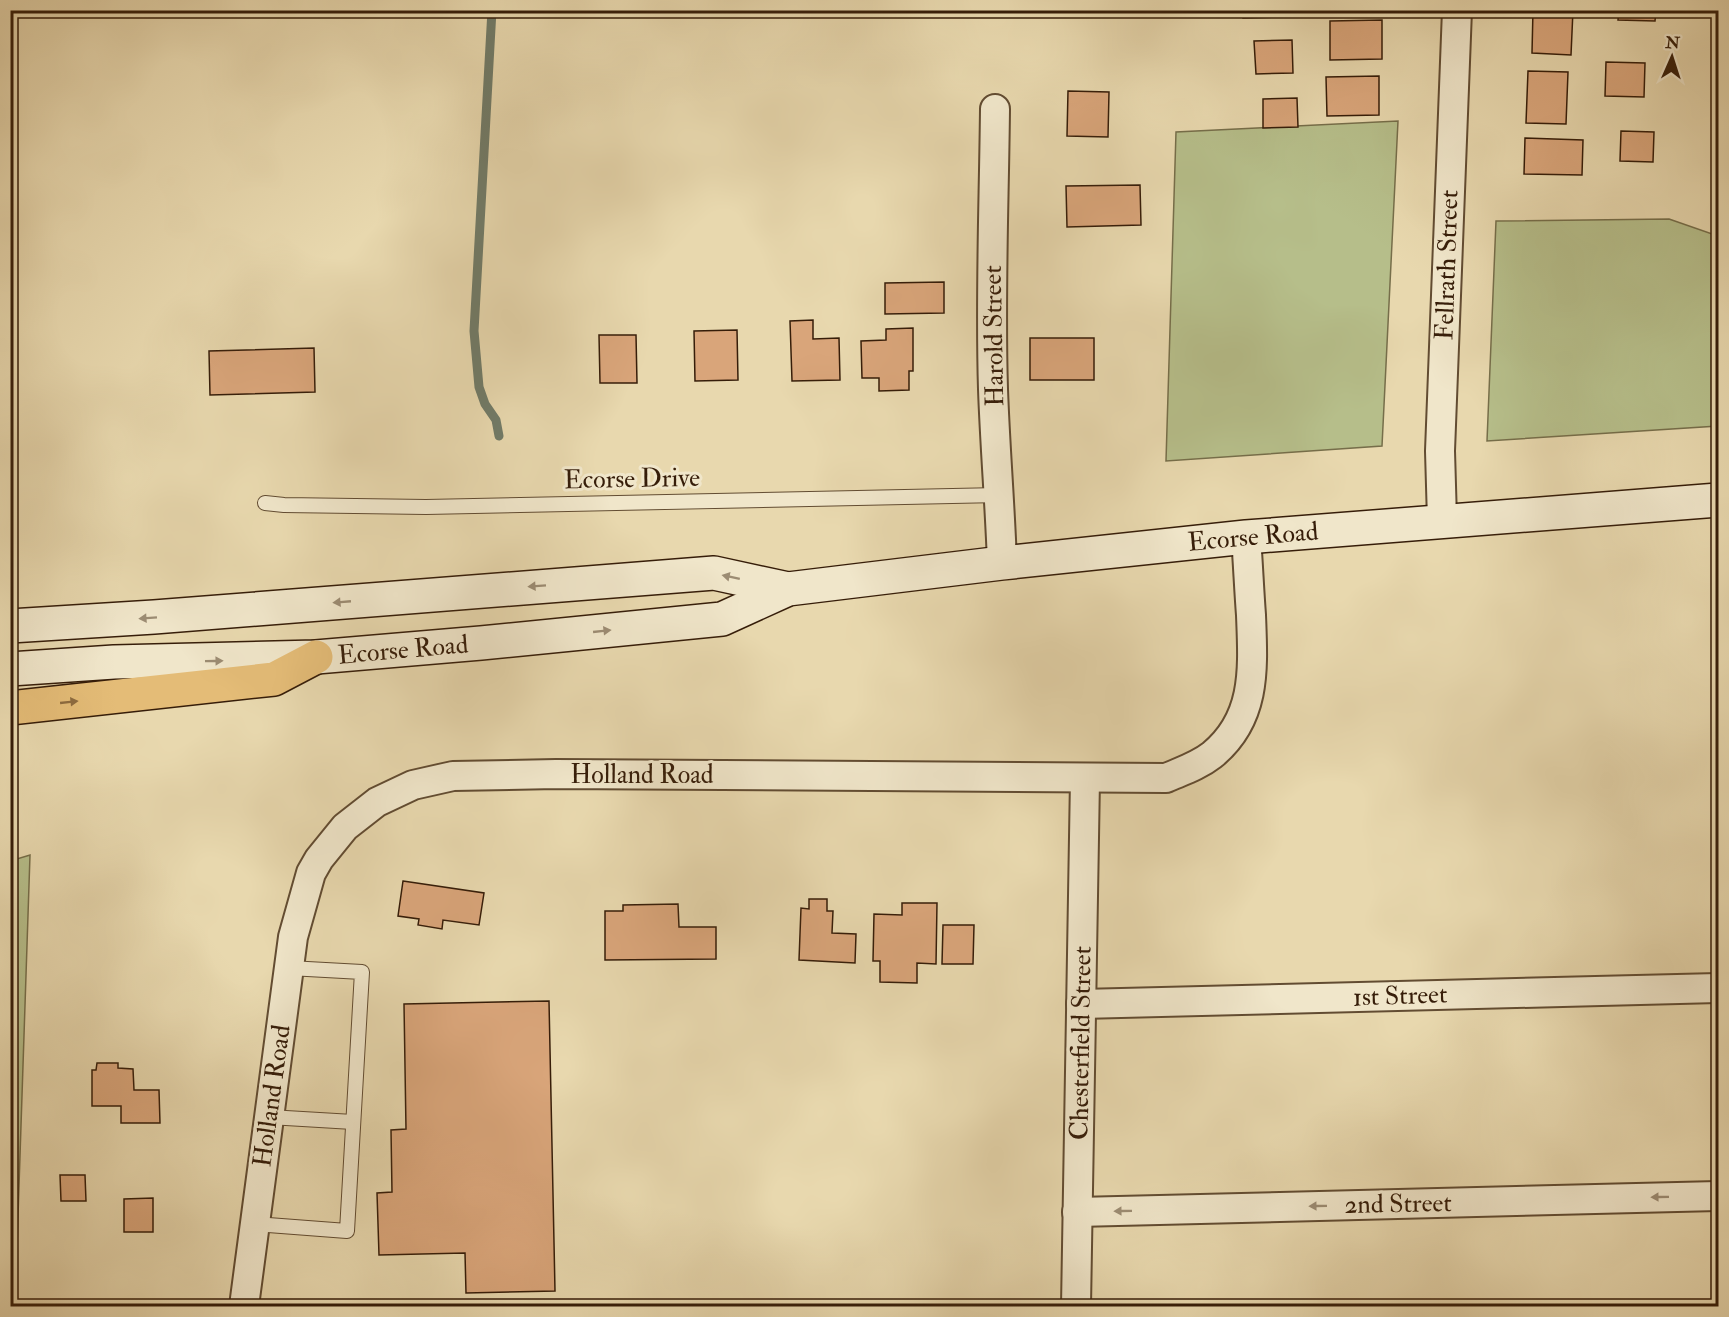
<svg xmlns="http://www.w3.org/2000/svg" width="1729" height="1317" font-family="'IM FELL Double Pica',serif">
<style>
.green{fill:#b6be8a;stroke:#766e4a;stroke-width:1.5}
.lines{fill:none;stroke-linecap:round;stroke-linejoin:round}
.stream{stroke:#717b68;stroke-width:9}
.building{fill:#d9a57a;stroke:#361d09;stroke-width:1.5}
.lane-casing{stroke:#624c32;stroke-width:16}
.street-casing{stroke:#624c32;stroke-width:32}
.secondary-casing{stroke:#361d09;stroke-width:36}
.highway-casing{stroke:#361d09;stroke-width:36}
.lane{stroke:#f0e6ca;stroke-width:14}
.street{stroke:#f0e6ca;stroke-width:28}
.secondary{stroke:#f0e6ca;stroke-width:33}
.highway{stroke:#e4bc77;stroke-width:33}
.oneway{fill:#9c8c73}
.oneway2{fill:#8d6c40}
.labels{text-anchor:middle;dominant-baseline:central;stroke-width:6;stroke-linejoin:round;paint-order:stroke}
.street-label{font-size:26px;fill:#361d09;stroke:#f0e6ca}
</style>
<rect width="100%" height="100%" fill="#e8d8ae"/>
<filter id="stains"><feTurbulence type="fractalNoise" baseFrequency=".00333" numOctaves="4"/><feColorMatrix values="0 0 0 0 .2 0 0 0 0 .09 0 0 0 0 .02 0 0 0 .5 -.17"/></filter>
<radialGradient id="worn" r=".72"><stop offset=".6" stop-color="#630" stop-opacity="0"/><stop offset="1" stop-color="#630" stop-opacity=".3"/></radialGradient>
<g class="green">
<polygon points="1398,121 1382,446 1166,461 1176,132"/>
<polygon points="1669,219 1718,236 1718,426 1487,441 1496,221"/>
<polygon points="30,855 15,1306 11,1306 10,861"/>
</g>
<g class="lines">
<polyline class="stream" points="492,10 474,331 479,387 485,404 496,420 499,436"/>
</g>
<g class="building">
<polygon points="1242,10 1280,10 1281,17 1243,18"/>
<polygon points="1533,10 1573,10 1571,55 1532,53"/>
<polygon points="1619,10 1656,10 1655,21 1618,20"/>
<polygon points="1382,20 1382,59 1330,60 1330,21"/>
<polygon points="1292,40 1293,73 1256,74 1254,41"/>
<polygon points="1606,62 1645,63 1644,97 1605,96"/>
<polygon points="1528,71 1568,72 1566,124 1526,123"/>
<polygon points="1379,76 1379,115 1327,116 1326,77"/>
<polygon points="1068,91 1109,92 1108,137 1067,136"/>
<polygon points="1297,98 1298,127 1263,128 1263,99"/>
<polygon points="1621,131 1654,132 1653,162 1620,161"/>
<polygon points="1525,138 1583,140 1582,175 1524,174"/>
<polygon points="1140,185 1141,225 1067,227 1066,186"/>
<polygon points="944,282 944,313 885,314 885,283"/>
<polygon points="813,320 813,339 839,338 840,380 792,381 790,321"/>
<polygon points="913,328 913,371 909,371 909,390 879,391 879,378 862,378 861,341 886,340 886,329"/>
<polygon points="737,330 738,380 695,381 694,331"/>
<polygon points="599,335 636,335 637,383 600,383"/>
<rect x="1030" y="338" width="64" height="42"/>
<polygon points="314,348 315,392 210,395 209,351"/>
<polygon points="403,881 484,893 479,925 443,920 442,929 418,925 419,919 398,916"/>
<polygon points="809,899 827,899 827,911 833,911 832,933 856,934 855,963 799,960 801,908 809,909"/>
<polygon points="902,903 937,903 936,964 917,963 917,983 880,982 880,961 873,961 874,914 902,915"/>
<polygon points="678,904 679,927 716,927 716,959 605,960 605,911 623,911 623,905"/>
<polygon points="943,925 974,925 973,964 942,964"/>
<polygon points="549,1001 555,1291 466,1293 465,1253 379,1255 377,1193 392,1192 391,1130 406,1129 404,1004"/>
<polygon points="97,1063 118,1063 118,1068 133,1069 134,1090 159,1090 160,1123 121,1123 121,1106 92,1106 92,1070 96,1070"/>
<polygon points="60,1175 85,1175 86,1201 61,1201"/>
<polygon points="153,1198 153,1232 124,1232 124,1199"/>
</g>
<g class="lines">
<defs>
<g id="lane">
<polyline points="265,503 284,505 426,507 1000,495"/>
<polyline points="269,1117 353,1122"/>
<polyline points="255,1224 347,1231 362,972 289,968"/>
</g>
<g id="street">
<path d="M995,109C994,202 990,295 993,389C995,447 1000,505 1002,563"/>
<polyline points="1442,520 1440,451 1457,10"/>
<polyline points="1081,1004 1718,988"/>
<polyline points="1077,1212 1718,1196"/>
<path d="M244,1306L293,937L311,873L319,859L345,827L377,802L413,785L453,776L556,774L1166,778C1182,771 1198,766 1212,755C1257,718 1253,668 1251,615C1249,589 1248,563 1246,537"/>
<polyline points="1076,1306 1085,779"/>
</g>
<g id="secondary">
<polyline points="10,626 154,617 714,573 788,589"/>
<polyline points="10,669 114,662 316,657 481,643 722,619 788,589 1002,563 1246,537 1718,500"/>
</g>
<polyline id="highway" points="10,708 274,679 316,657"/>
</defs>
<use href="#lane" class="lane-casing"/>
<use href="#street" class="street-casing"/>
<use href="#secondary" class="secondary-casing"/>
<use href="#highway" class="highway-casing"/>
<use href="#lane" class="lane"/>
<use href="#street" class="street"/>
<use href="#secondary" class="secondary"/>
<use href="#highway" class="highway"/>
</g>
<defs><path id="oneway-solid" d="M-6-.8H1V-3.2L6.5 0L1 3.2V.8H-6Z" transform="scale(1.5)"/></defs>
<g class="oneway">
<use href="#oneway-solid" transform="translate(731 577) rotate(-168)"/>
<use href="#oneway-solid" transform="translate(537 586) rotate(176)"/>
<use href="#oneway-solid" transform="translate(342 602) rotate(175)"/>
<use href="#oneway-solid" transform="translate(148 618) rotate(176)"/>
<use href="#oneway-solid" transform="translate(602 631) rotate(-6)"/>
<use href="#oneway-solid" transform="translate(214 661) rotate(-1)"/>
<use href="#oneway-solid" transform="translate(1660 1197) rotate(179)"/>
<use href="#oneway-solid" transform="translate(1318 1206) rotate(179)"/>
<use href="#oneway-solid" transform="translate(1123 1211) rotate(179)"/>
</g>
<use class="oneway2" href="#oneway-solid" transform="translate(69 702) rotate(-6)"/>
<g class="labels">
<g class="street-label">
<text transform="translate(1447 265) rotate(-88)">Fellrath Street</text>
<text transform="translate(994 336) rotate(-91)">Harold Street</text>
<text transform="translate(632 479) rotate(-1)">Ecorse Drive</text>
<text transform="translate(1253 537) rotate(-5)">Ecorse Road</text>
<text transform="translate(403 650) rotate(-5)">Ecorse Road</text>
<text x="642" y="775">Holland Road</text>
<text transform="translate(1400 996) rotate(-2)">1st Street</text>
<text transform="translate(1081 1043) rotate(-89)">Chesterfield Street</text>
<text transform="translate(272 1096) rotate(-82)">Holland Road</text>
<text transform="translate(1398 1204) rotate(-1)">2nd Street</text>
</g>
</g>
<rect width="1729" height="1317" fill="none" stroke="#e8d8ae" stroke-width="36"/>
<rect x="12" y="12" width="1705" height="1293" fill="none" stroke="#361d09" stroke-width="3"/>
<rect x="18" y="18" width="1693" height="1281" fill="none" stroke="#361d09" stroke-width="1.5"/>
<g transform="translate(1672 57) rotate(3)" stroke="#f0e6ca" stroke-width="4.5" paint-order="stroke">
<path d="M0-4.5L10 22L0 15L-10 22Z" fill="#361d09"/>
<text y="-9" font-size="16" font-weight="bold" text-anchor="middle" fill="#361d09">N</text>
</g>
<rect width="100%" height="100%" filter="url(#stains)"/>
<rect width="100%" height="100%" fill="url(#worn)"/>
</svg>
